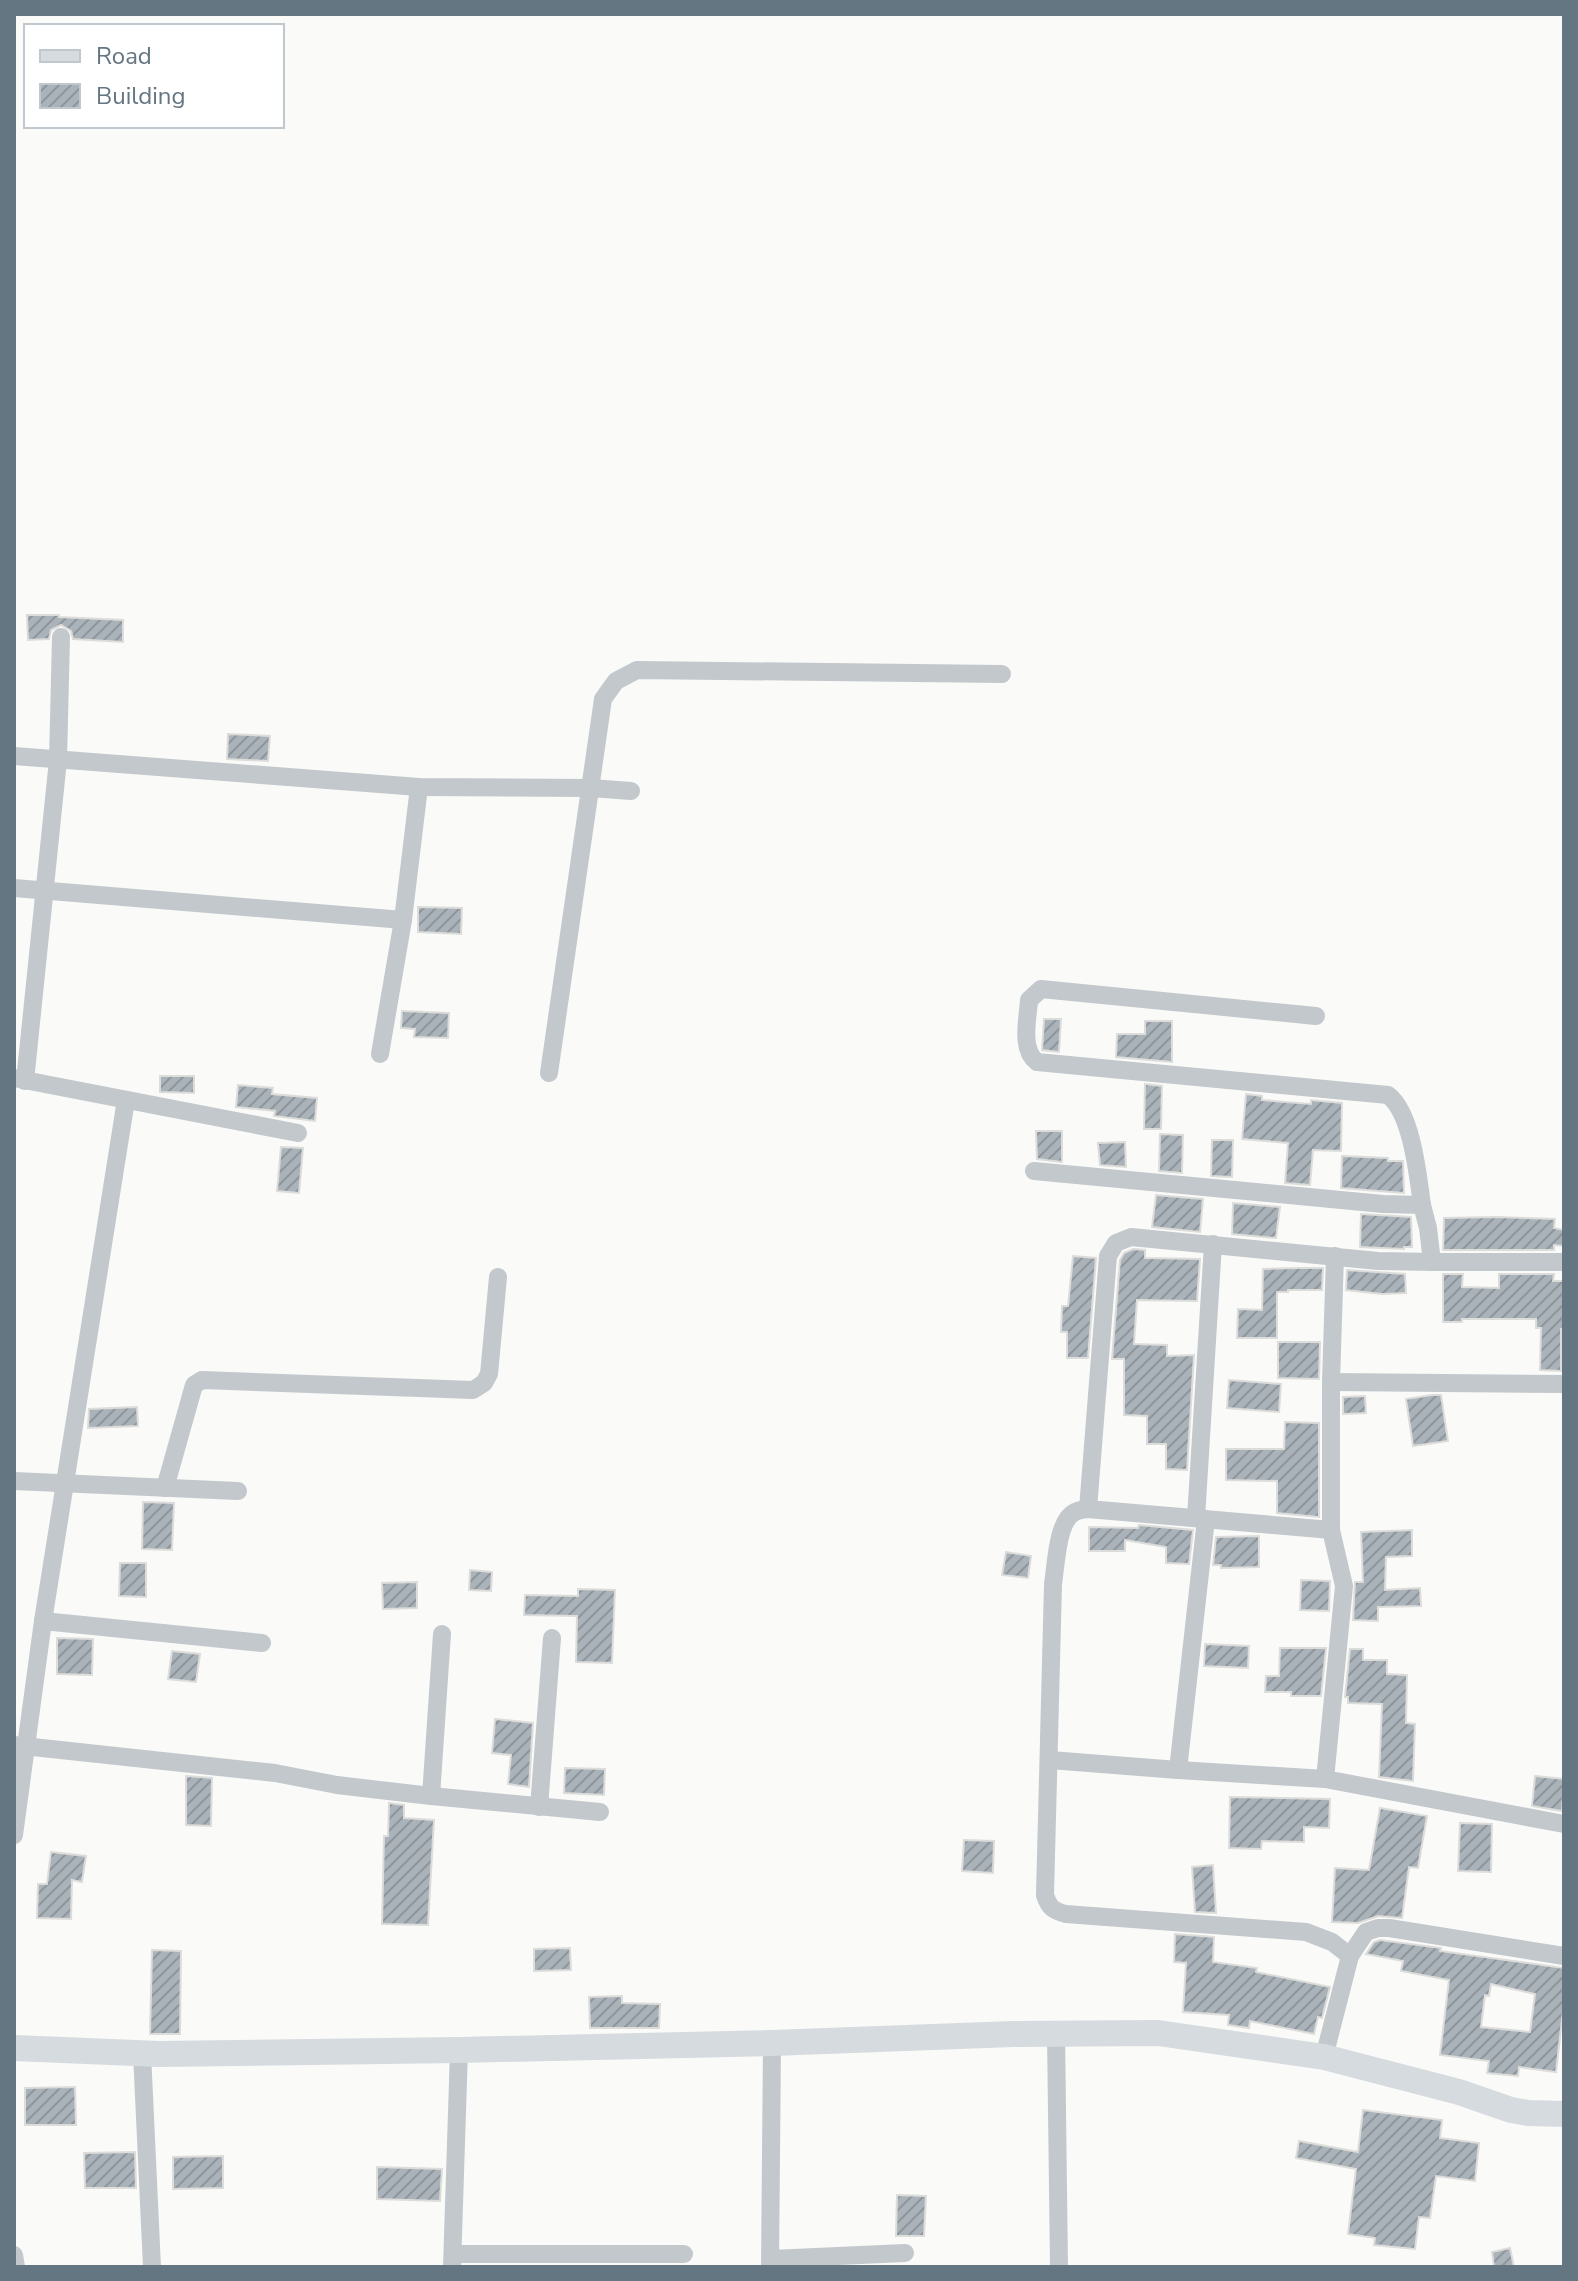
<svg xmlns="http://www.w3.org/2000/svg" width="1578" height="2281" font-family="'Nunito Sans',sans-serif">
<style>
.building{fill:url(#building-hatch);stroke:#dcdcda;stroke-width:2;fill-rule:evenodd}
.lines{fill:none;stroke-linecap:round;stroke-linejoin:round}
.minor{stroke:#c3c8cc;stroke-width:18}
.secondary{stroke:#d6dbdf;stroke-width:26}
</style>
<defs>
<pattern id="building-hatch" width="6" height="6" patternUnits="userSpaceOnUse" patternTransform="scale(2)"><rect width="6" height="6" fill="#aab3b9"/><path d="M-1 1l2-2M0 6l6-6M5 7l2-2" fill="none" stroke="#8e969c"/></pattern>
</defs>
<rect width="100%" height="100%" fill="#fafaf8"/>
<g class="building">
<polygon points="27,615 59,615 59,617 123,620 123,642 73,639 71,631 61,625 51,630 49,639 28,640"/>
<polygon points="228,734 270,736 268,761 227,759"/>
<polygon points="418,907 462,908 461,934 418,932"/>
<polygon points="402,1011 449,1013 448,1038 414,1037 415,1029 401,1028"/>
<polygon points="1044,1019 1061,1019 1059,1052 1042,1050"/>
<polygon points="1145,1021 1172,1021 1172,1062 1116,1057 1117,1034 1145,1034"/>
<polygon points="160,1076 194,1076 194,1093 160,1092"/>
<polygon points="1145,1084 1162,1086 1161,1129 1144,1129"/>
<polygon points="238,1085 273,1088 272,1094 317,1098 315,1121 274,1116 275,1111 236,1107"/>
<polygon points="1246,1094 1262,1096 1262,1100 1311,1104 1311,1100 1342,1103 1341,1151 1313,1150 1310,1185 1285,1183 1288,1143 1242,1139"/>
<polygon points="1036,1131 1062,1131 1062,1162 1037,1159"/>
<polygon points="1160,1134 1183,1135 1182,1173 1159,1171"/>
<polygon points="1212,1140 1233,1140 1232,1177 1211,1176"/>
<polygon points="1125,1142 1126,1167 1100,1165 1098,1143"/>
<polygon points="281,1147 303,1148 299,1193 277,1191"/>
<polygon points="1342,1156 1388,1158 1388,1161 1403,1161 1404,1193 1341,1188"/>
<polygon points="1156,1195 1203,1199 1200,1232 1152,1227"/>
<polygon points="1233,1203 1280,1207 1276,1238 1232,1234"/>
<polygon points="1361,1214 1411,1217 1412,1247 1404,1247 1404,1249 1360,1247"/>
<polygon points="1497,1217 1555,1219 1554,1228 1564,1230 1564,1246 1554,1245 1554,1250 1443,1250 1444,1218"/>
<polygon points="1133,1249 1145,1250 1145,1258 1200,1259 1197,1301 1137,1300 1134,1344 1167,1345 1167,1356 1194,1355 1187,1470 1166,1469 1166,1444 1147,1444 1147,1416 1124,1415 1124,1359 1112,1359 1120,1260 1124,1253"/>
<polygon points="1073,1256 1096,1258 1088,1358 1067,1358 1067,1332 1061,1332 1062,1306 1068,1306"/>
<polygon points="1298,1268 1323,1268 1322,1290 1288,1290 1288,1292 1277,1292 1277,1338 1237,1338 1238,1309 1262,1310 1263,1269"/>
<polygon points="1347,1270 1405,1274 1406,1293 1382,1294 1346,1290"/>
<polygon points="1443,1274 1463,1274 1462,1287 1499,1288 1499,1274 1554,1274 1553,1281 1564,1281 1564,1329 1561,1329 1561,1371 1540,1370 1541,1328 1536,1328 1536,1319 1462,1319 1462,1322 1443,1322"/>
<polygon points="1278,1342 1320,1342 1319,1379 1278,1378"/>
<polygon points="1229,1380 1281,1384 1279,1412 1227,1408"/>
<polygon points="1432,1395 1441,1395 1448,1441 1413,1446 1406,1399"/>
<polygon points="1365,1396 1366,1413 1343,1414 1343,1397"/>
<polygon points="137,1407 138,1426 88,1428 89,1409"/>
<polygon points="1285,1422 1319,1423 1319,1517 1277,1513 1277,1481 1226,1480 1226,1449 1284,1449"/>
<polygon points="143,1502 174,1503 172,1550 142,1549"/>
<polygon points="1139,1525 1193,1530 1189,1564 1166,1563 1166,1547 1125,1540 1125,1551 1089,1551 1089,1527 1138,1528"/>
<polygon points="1412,1530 1412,1556 1386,1557 1385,1590 1420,1588 1421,1606 1378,1607 1378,1621 1353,1620 1355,1582 1363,1582 1361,1532"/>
<polygon points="1259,1536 1259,1567 1221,1568 1221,1565 1213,1565 1216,1537"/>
<polygon points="1006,1552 1031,1556 1028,1578 1002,1575"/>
<polygon points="120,1563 146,1563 146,1597 119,1596"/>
<polygon points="470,1570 492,1572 491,1591 469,1590"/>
<polygon points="1301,1580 1330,1581 1329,1611 1300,1610"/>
<polygon points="417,1582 417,1608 383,1609 382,1583"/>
<polygon points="578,1589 615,1590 612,1663 576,1662 577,1616 524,1615 525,1595 578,1596"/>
<polygon points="57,1638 93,1639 92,1675 57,1674"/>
<polygon points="1205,1644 1249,1646 1248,1668 1204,1666"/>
<polygon points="1280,1648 1326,1648 1321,1696 1291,1696 1291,1692 1265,1692 1266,1676 1279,1676"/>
<polygon points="1350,1649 1363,1649 1363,1660 1387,1660 1387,1674 1407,1675 1406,1723 1415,1724 1413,1781 1379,1777 1382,1704 1348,1703 1348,1697 1345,1697"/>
<polygon points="172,1651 200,1654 196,1682 168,1679"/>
<polygon points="495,1719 533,1723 529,1787 508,1784 511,1755 492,1753"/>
<polygon points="565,1768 605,1769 604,1795 564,1793"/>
<polygon points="186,1776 212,1778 211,1826 186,1825"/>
<polygon points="1535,1776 1564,1779 1562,1811 1532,1806"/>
<polygon points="1230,1797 1330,1799 1329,1828 1304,1827 1304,1842 1262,1841 1261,1849 1229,1848"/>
<polygon points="389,1803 404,1805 404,1818 434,1820 428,1925 382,1924 384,1836 388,1836"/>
<polygon points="1380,1808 1427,1816 1418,1868 1409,1867 1402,1918 1378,1916 1358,1923 1332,1922 1335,1868 1369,1870"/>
<polygon points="1460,1823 1492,1824 1491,1872 1458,1871"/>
<polygon points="964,1840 994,1841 993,1873 962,1871"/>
<polygon points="51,1852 86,1856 82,1882 72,1880 71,1919 37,1918 38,1884 47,1884"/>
<polygon points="1213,1865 1216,1913 1195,1912 1192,1867"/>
<polygon points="1175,1934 1214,1937 1213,1962 1257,1968 1256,1972 1330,1987 1322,2018 1318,2017 1314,2034 1250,2021 1249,2028 1228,2025 1229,2015 1183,2012 1186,1963 1174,1962"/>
<path d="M1380,1940L1441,1948L1440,1951L1564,1968V2002L1556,2072L1519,2067L1518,2076L1487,2073L1489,2061L1440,2055L1449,1980L1401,1971L1403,1961L1366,1954L1374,1942ZM1491,1984L1535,1994L1530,2032L1481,2027L1485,1995L1489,1996Z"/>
<polygon points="570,1948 571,1970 534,1971 534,1949"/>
<polygon points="152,1950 181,1951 180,2034 150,2034"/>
<polygon points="622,1996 622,2003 660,2004 659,2028 590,2028 589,1997"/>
<polygon points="75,2087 76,2125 25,2125 25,2088"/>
<polygon points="1363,2110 1442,2120 1440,2138 1479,2143 1475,2181 1436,2176 1430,2218 1419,2217 1415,2249 1374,2245 1375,2238 1348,2234 1356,2169 1296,2158 1299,2141 1358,2152"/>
<polygon points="135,2152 136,2188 85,2188 84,2153"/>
<polygon points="223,2156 223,2188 173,2189 173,2157"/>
<polygon points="377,2167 442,2169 440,2201 377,2199"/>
<polygon points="897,2195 926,2196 924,2236 896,2236"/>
<polygon points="1510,2248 1514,2267 1494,2267 1492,2252"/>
</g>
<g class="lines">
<g class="minor">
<polyline points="14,756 419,787 590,788 631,791"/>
<polyline points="14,888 403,920"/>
<path d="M1316,1016L1041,989L1029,1000C1028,1019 1020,1049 1037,1062L1388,1095C1412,1113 1418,1176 1422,1205"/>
<polyline points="380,1054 403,920 419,787"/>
<polyline points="549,1073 603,699 616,681 637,670 1002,674"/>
<polyline points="14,1078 298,1133"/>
<polyline points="25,1081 58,760 61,637"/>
<polyline points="1034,1171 1383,1204 1422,1205 1428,1228 1432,1262 1564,1262"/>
<polyline points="1335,1256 1331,1382 1331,1530 1344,1586 1325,1779 1564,1824"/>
<polyline points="1331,1382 1564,1384"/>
<polyline points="14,1481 238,1491"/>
<polyline points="165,1488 194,1385 202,1380 473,1390 484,1383 489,1374 498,1277"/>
<polyline points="1088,1509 1108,1256 1116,1243 1131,1237 1378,1261 1432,1262"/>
<polyline points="1196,1518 1213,1244"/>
<polyline points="43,1621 126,1100"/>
<polyline points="14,1745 275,1773 337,1785 431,1796 600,1812"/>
<polyline points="1050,1760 1178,1770 1206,1519"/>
<polyline points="1178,1770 1325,1779"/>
<polyline points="431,1796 442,1634"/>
<polyline points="539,1807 552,1638"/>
<polyline points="14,1835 43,1621 262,1643"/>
<polyline points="1350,1956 1366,1932 1378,1928 1389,1928 1564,1956"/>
<polyline points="1056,2033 1059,2267"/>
<polyline points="142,2053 152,2267"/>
<path d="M1324,2057L1350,1956L1332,1942L1306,1932L1066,1914C1054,1911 1049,1908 1045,1895L1053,1584C1056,1566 1057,1520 1075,1512C1079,1510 1083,1510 1088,1509L1331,1530"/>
<polyline points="453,2254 684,2254"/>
<polyline points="14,2255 16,2267"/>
<polyline points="771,2259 905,2253"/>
<polyline points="452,2267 459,2050"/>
<polyline points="770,2267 772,2043"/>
</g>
<polyline class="secondary" points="14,2048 159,2054 459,2050 772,2043 1013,2034 1158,2033 1324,2057 1459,2092 1511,2110 1528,2113 1564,2114"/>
</g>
<rect width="1578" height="2281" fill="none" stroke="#657683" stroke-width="32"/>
<rect x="24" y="24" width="260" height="104" fill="#ffffff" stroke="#c1c8cd" stroke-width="2"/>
<rect x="40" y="50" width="40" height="12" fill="#d6dbdf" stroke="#c1c8cd" stroke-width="2"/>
<text x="96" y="64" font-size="24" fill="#657683">Road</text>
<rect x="40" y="84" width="40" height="24" fill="url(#building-hatch)" stroke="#c1c8cd" stroke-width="2"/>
<text x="96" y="104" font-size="24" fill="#657683">Building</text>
</svg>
